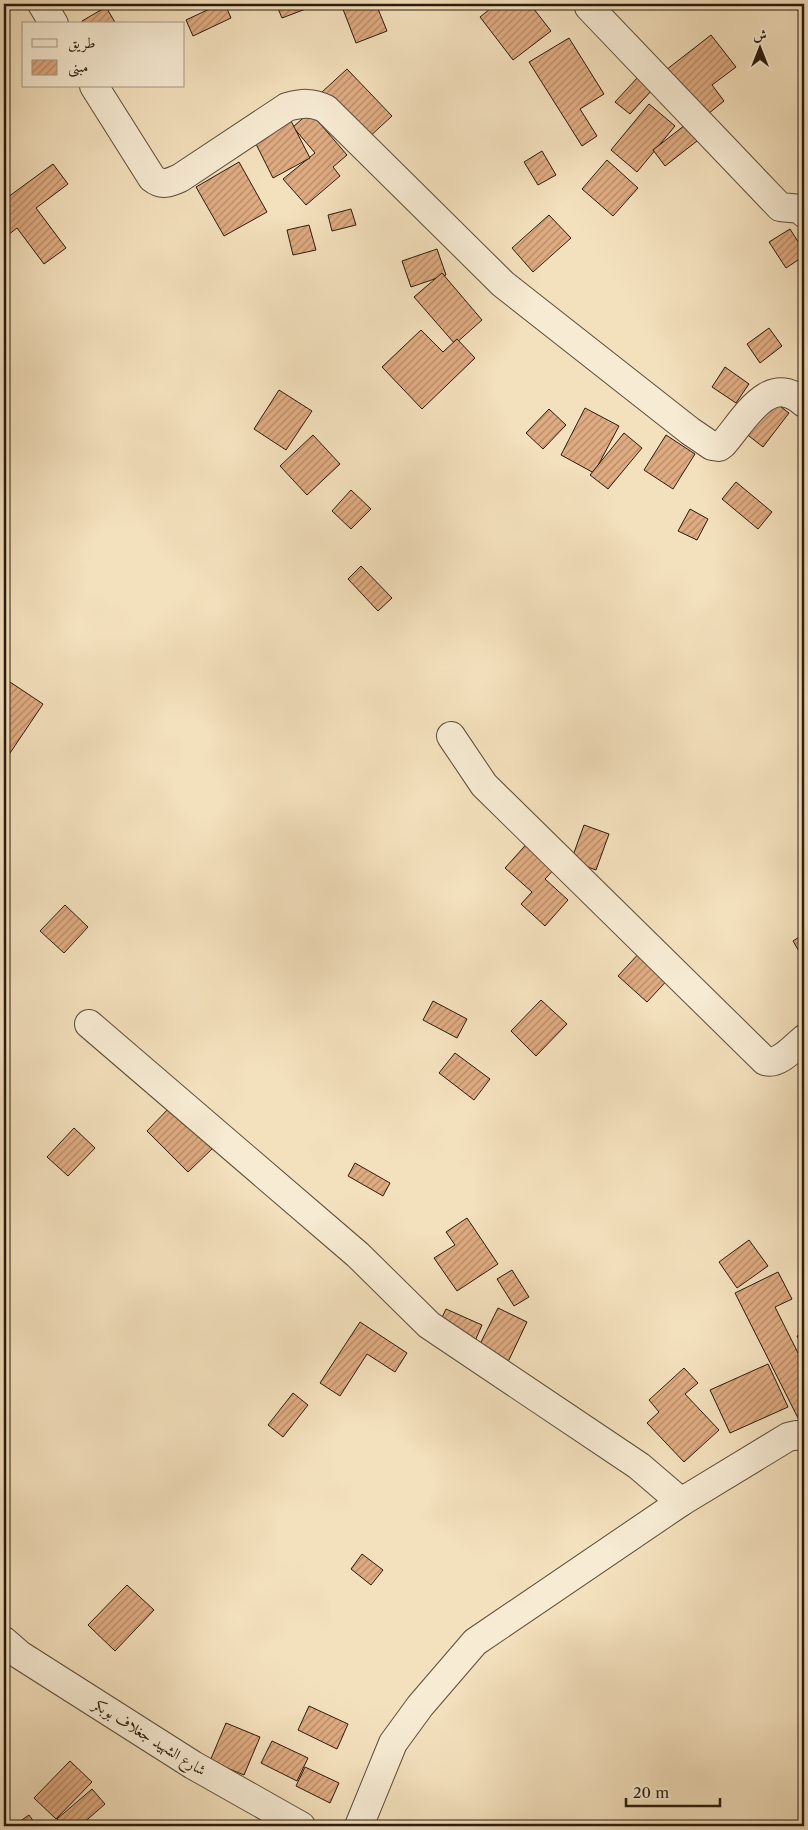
<svg xmlns="http://www.w3.org/2000/svg" width="808" height="1830" font-family="'Libre Caslon Text',Amiri,serif">
<style>
.building{fill:url(#building-hatch);stroke:#2a1b0c}
.lines{fill:none;stroke-linecap:round;stroke-linejoin:round}
.street-casing{stroke:#5c4c38;stroke-width:30}
.street{stroke:#f7ebd3;stroke-width:28}
.labels{text-anchor:middle;dominant-baseline:central;stroke-width:4.5;stroke-linejoin:round;paint-order:stroke}
.street-label{font-size:15px;fill:#2a1b0c;stroke:#f7ebd3}
</style>
<defs>
<pattern id="building-hatch" width="6" height="6" patternUnits="userSpaceOnUse" patternTransform="scale(1.25)"><rect width="6" height="6" fill="#dfab81"/><path d="M-1 1l2-2M0 6l6-6M5 7l2-2" fill="none" stroke="#b58a68"/></pattern>
</defs>
<rect width="100%" height="100%" fill="#f3e0bc"/>
<filter id="stains"><feTurbulence type="fractalNoise" baseFrequency=".004" numOctaves="4"/><feColorMatrix values="0 0 0 0 .2 0 0 0 0 .09 0 0 0 0 .02 0 0 0 .5 -.17"/></filter>
<radialGradient id="worn" r=".72"><stop offset=".6" stop-color="#630" stop-opacity="0"/><stop offset="1" stop-color="#630" stop-opacity=".3"/></radialGradient>
<g class="building">
<polygon points="220,4 225,4 231,18 193,36 186,20"/>
<polygon points="276,4 319,4 282,18"/>
<polygon points="341,4 376,4 387,31 356,43"/>
<polygon points="494,4 530,4 551,31 513,60 480,17 495,5"/>
<polygon points="106,7 116,24 83,24 82,21"/>
<polygon points="711,35 736,67 712,85 724,101 703,118 666,70"/>
<polygon points="569,38 604,94 580,109 597,136 582,146 529,62"/>
<polygon points="347,69 392,116 367,139 322,92"/>
<polygon points="639,76 653,89 630,114 615,102"/>
<polygon points="649,104 675,126 637,172 611,150"/>
<polygon points="310,112 347,155 333,167 340,176 306,205 283,179 315,153 293,127"/>
<polygon points="290,119 310,158 273,178 253,138"/>
<polygon points="685,125 697,141 665,166 653,150"/>
<polygon points="542,151 556,175 538,185 524,162"/>
<polygon points="607,160 638,188 613,216 582,189"/>
<polygon points="239,162 267,212 224,236 196,187"/>
<polygon points="53,164 68,184 36,208 66,248 44,264 17,228 4,238 4,200"/>
<polygon points="351,209 356,225 332,231 328,215"/>
<polygon points="549,215 571,238 533,272 512,248"/>
<polygon points="309,225 316,250 293,255 287,230"/>
<polygon points="790,229 804,251 804,256 786,268 769,242"/>
<polygon points="437,249 446,275 411,287 402,261"/>
<polygon points="442,273 482,320 455,344 414,297"/>
<polygon points="804,327 804,343 799,329"/>
<polygon points="769,328 782,346 760,363 747,344"/>
<polygon points="421,330 443,352 457,339 475,358 422,409 382,367"/>
<polygon points="725,367 749,384 736,403 712,387"/>
<polygon points="279,390 312,411 286,450 254,429"/>
<polygon points="761,392 789,413 763,447 735,425"/>
<polygon points="585,408 619,426 594,473 561,455"/>
<polygon points="549,409 566,425 543,449 526,433"/>
<polygon points="624,433 642,448 608,489 590,475"/>
<polygon points="313,435 340,464 307,495 280,466"/>
<polygon points="666,435 695,454 673,489 644,470"/>
<polygon points="736,482 772,512 758,529 722,499"/>
<polygon points="351,490 371,509 351,529 332,511"/>
<polygon points="690,509 708,519 697,540 678,531"/>
<polygon points="361,566 392,598 378,611 348,579"/>
<polygon points="4,678 43,704 4,762"/>
<polygon points="584,825 609,834 596,870 571,861"/>
<polygon points="532,838 560,863 545,879 568,900 545,926 521,904 532,892 505,868"/>
<polygon points="65,905 88,927 64,953 40,931"/>
<polygon points="804,934 804,960 793,941"/>
<polygon points="642,950 671,976 647,1002 618,976"/>
<polygon points="541,1000 567,1024 536,1056 511,1031"/>
<polygon points="433,1001 467,1019 457,1038 423,1020"/>
<polygon points="455,1053 490,1079 474,1100 439,1073"/>
<polygon points="171,1106 213,1148 188,1172 147,1131"/>
<polygon points="74,1128 95,1148 68,1176 47,1157"/>
<polygon points="355,1163 390,1183 383,1196 348,1176"/>
<polygon points="467,1218 498,1264 457,1291 434,1258 455,1245 446,1232"/>
<polygon points="749,1240 768,1266 737,1288 719,1262"/>
<polygon points="512,1270 529,1297 514,1306 497,1279"/>
<polygon points="778,1272 792,1299 775,1307 798,1353 804,1350 804,1419 800,1422 735,1293"/>
<polygon points="498,1308 527,1322 507,1364 477,1350"/>
<polygon points="446,1309 482,1325 475,1341 439,1324"/>
<polygon points="360,1322 407,1353 395,1372 367,1354 340,1396 320,1383"/>
<polygon points="804,1333 804,1347 803,1347 797,1336"/>
<polygon points="768,1364 788,1407 730,1433 710,1390"/>
<polygon points="684,1368 698,1383 685,1394 719,1430 684,1462 647,1423 659,1412 649,1400"/>
<polygon points="293,1393 308,1405 283,1437 268,1425"/>
<polygon points="362,1554 383,1570 371,1585 351,1569"/>
<polygon points="127,1585 154,1610 115,1651 88,1625"/>
<polygon points="309,1706 348,1724 337,1749 298,1730"/>
<polygon points="226,1723 260,1737 244,1775 210,1761"/>
<polygon points="272,1741 308,1758 297,1781 261,1763"/>
<polygon points="70,1761 92,1782 56,1819 34,1798"/>
<polygon points="305,1767 339,1783 330,1803 296,1786"/>
<polygon points="92,1789 105,1804 80,1826 63,1826 57,1819"/>
<polygon points="29,1815 37,1826 13,1826"/>
</g>
<g class="lines">
<defs>
<g id="street">
<polyline points="42,4 54,24"/>
<polyline points="589,7 780,207 801,209 804,213"/>
<path d="M94,86L152,178C162,186 169,183 180,178L287,107C302,103 312,102 326,109L503,284L690,431L712,446L719,447L723,444C745,419 769,371 804,403"/>
<path d="M451,736L484,785L765,1061C778,1066 794,1047 804,1039"/>
<polyline points="89,1024 358,1255 429,1325 639,1466 681,1502"/>
<polyline points="4,1641 20,1655 193,1765 301,1826"/>
<polyline points="359,1826 393,1743 420,1706 475,1642 681,1502 788,1437 797,1435 804,1437"/>
</g>
</defs>
<use href="#street" class="street-casing"/>
<use href="#street" class="street"/>
</g>
<g class="labels">
<g class="street-label">
<text transform="translate(150 1737) rotate(32)">شارع الشهيد جغلاف بوبكر</text>
</g>
</g>
<rect width="808" height="1830" fill="none" stroke="#f3e0bc" stroke-width="20"/>
<rect x="5" y="5" width="798" height="1820" fill="none" stroke="#2a1b0c" stroke-width="2.5"/>
<rect x="10" y="10" width="788" height="1810" fill="none" stroke="#2a1b0c"/>
<rect x="22" y="22" width="162" height="65" fill="#f7ebd3" stroke="#a59883"/>
<rect x="32" y="39" width="25" height="8" fill="#f7ebd3" stroke="#a59883"/>
<text x="68" y="48" font-size="15" fill="#2a1b0c">طريق</text>
<rect x="32" y="60" width="25" height="15" fill="url(#building-hatch)" stroke="#a59883"/>
<text x="68" y="72" font-size="15" fill="#2a1b0c">مبنى</text>
<g transform="translate(760 48)" stroke="#f7ebd3" stroke-width="4" paint-order="stroke">
<path d="M0-4L9 19L0 12L-9 19Z" fill="#2a1b0c"/>
<text y="-8" font-size="14" font-weight="bold" text-anchor="middle" fill="#2a1b0c">ش</text>
</g>
<path d="M626 1798v8h94v-8" fill="none" stroke="#2a1b0c" stroke-width="2.5"/>
<text x="633" y="1798" font-size="15" fill="#2a1b0c" stroke="#f7ebd3" stroke-width="4" paint-order="stroke">20 m</text>
<rect width="100%" height="100%" filter="url(#stains)"/>
<rect width="100%" height="100%" fill="url(#worn)"/>
</svg>
